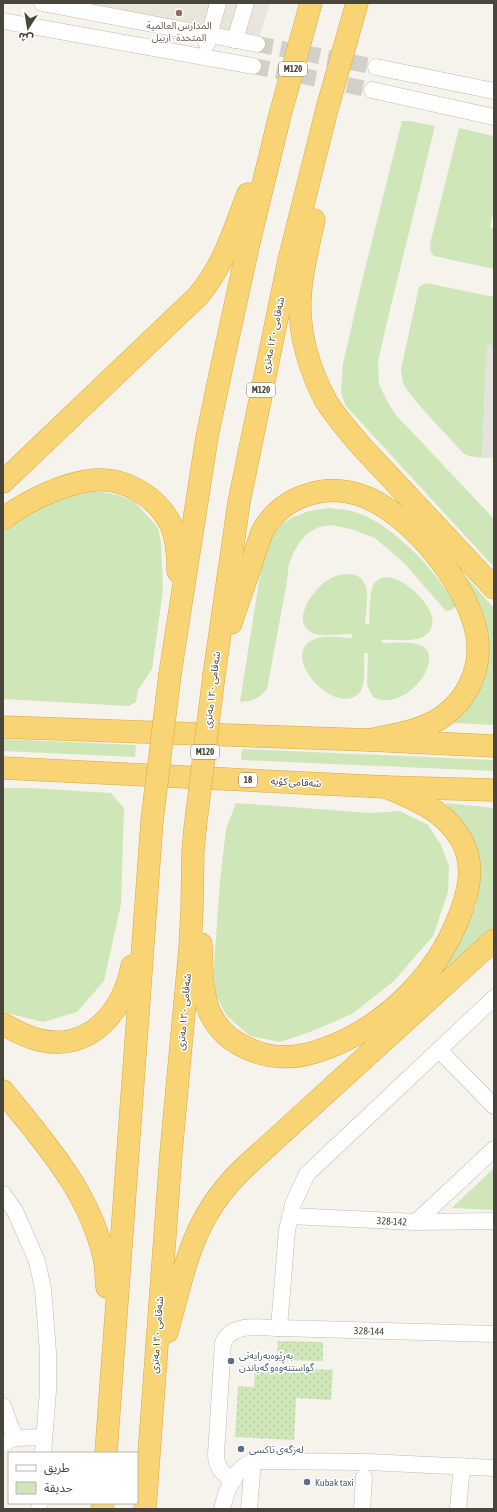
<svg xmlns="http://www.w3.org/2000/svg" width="497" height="1512" font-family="'Asap Condensed','Noto Sans Arabic',sans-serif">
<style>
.residential{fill:#e9e5db}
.green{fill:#cfe7b8}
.garden{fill:url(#garden-dots)}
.parking{fill:#e5e3e0}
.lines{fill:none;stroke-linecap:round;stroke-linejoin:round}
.minor-tunnel{stroke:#d3d0c8;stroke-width:16;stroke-dasharray:16 8;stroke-linecap:butt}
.minor-casing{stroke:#c1bcaf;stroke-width:17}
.highway-casing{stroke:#d8aa44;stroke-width:23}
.minor{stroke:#fff;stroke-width:16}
.highway{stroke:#f8d475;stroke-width:22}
.highway-bridge-casing{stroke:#d8aa44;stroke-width:23;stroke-linecap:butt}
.highway-bridge{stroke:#f8d475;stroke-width:22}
.education-dot{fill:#8d6e63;stroke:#fff;stroke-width:1.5}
.service-dot{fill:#5c6f8a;stroke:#fff;stroke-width:1.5}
.labels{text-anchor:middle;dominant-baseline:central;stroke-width:3;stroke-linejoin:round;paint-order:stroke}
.shield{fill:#fff;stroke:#807d75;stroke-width:1}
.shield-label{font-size:9px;font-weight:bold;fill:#4a453a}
.education-label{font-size:10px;fill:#785e54;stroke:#fff}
.street-label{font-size:10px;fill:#4a453a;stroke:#fff}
.service-label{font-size:10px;fill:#4e5e75;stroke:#fff;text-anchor:start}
</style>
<defs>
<pattern id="garden-dots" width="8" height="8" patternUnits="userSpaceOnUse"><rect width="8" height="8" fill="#cfe7b8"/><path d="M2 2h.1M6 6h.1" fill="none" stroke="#b3c89f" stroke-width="1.8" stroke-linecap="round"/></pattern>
</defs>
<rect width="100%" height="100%" fill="#f5f3ec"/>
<polygon class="residential" points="42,3 270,3 257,44"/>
<g class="green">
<polygon points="402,121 410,121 435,126 388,318 378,361 379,384 386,399 395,414 494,519 494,567 345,405 341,392 343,364 361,285"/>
<polygon points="459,128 494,136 494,209 490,227 494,228 494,269 434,256 431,253 430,244"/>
<polygon points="426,283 494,297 494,345 487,345 482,458 469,456 463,453 419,405 408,391 403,383 401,369 419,287"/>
<polygon points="83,492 102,492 118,495 135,502 158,528 161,542 163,590 152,669 138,690 136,702 129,706 3,699 3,528 23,514"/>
<path d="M329,508C336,509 344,509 351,511C390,520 438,572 456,606L452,610L446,611L403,562L375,538L354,530L332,525L319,527L308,533L299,543L294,552L289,564L286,587L267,689C259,699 252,701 240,702L261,568L270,538L282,524L291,518L309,511Z"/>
<path d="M352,574C374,578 366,608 365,624H369C370,614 369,589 375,582C394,560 455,620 424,636C411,643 395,639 382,640V643C394,643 411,641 422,646C446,658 406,714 373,697L367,685L368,653H364C364,663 366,685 360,692C336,720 276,653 315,639C326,634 340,638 352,638V634C342,634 321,637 312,633C290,621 314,588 328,580C335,575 343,574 352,574Z"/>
<polygon points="466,577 494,608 494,725 453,723 467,708 479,692 485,672 487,645 485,619 470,592"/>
<polygon points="3,739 136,745 135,757 3,751"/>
<polygon points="242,749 494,760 494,771 241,760"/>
<polygon points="3,788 31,788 111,793 124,808 121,904 104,981 77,1012 43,1022 3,1012"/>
<polygon points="236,803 370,813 400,811 428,825 441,845 449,866 448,892 433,936 394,981 352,1014 310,1032 280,1042 250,1036 227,1016 215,994 214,965 220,881 226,829"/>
<polygon points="446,803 494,808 494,929 412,1007 466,925 476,906 477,882 460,827"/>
<polygon points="494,1168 494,1210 452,1208"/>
</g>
<g class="garden">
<polygon points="278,1341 323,1342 323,1361 277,1360"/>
<polygon points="255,1366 333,1370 331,1400 296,1398 294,1440 235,1437 238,1386 254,1387"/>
</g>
<polygon class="parking" points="487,345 494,345 494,458 482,458"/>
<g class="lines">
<g class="minor-tunnel">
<polyline points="257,44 376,67"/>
<polyline points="253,66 372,90"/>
</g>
<defs>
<g id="minor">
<polyline points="42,3 257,44"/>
<polyline points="3,21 253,66"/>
<polyline points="235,40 246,3"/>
<polyline points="207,44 218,3"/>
<polyline points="376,67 494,91"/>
<polyline points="372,90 494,117"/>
<polyline points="439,1050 494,1106"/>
<polyline points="3,1194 15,1211 37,1261 43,1289 48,1352 48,1391 43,1453"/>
<path id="s1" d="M290,1216L416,1222L494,1221"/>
<polyline points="416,1222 494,1149"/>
<polyline points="279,1328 287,1230 293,1204 307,1174 494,998"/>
<polyline points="3,1406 15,1438"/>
<polyline points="3,1443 15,1438 44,1437"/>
<path id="s2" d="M234,1480C222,1474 216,1467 216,1454L223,1343C231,1322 260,1328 279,1328L494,1334"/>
<polyline points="39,1509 40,1503"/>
<path d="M222,1509C225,1496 231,1478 242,1468C245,1466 249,1463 253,1461L367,1462L494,1468"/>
<polyline points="249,1509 253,1461"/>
<polyline points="362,1509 364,1477"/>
<polyline points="458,1509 462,1466"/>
</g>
<g id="highway">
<path d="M314,220C308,247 301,274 300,301C299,335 310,371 326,401C336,417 349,432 362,447L494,588"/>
<path d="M3,482L198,296C225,264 233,232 248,194"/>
<path d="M3,519C26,501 66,482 95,480C125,478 156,496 170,523C177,538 178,555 178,571"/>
<path d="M231,623L262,532C273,512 288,500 310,494C326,489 344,490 360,495C410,511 477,593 478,646C479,672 467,698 446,714C425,731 395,734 369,740"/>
<polyline points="170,674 207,437 221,370 249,242 280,115 311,3"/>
<polyline points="214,675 239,502 289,260 327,109 357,3"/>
<polyline points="3,727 369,740 494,746"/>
<polyline points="3,768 386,787 494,790"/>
<path d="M201,944C202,966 201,993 210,1013C218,1030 232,1042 249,1049C276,1061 301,1058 327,1048C387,1025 436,976 459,917C467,896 474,873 466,850C452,813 418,801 386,787"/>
<path d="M3,1024C15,1031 27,1037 39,1040C91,1052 123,1011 132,966"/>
<path d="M3,1091C44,1142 89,1191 104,1257C106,1266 106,1277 107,1287"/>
<path d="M167,1332C186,1265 192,1216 246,1166L494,940"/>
<polyline points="106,1453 152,821"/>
<polyline points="102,1509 103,1503"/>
<polyline points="145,1509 171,1153 190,948 192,909 193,851 195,829"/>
</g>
</defs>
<use href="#minor" class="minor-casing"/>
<use href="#highway" class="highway-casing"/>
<use href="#minor" class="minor"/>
<use href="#highway" class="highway"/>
<defs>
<g id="highway-bridge">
<polyline points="152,821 170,674"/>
<polyline points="195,829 214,675"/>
</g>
</defs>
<use href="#highway-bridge" class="highway-bridge-casing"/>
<use href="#highway-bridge" class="highway-bridge"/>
</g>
<circle class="education-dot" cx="179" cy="13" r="4"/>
<g class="service-dot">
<circle cx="231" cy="1361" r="4"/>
<circle cx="241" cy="1449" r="4"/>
<circle cx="307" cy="1482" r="4"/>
</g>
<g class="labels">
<g class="shield">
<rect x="279" y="62" width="28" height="14" rx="3"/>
<rect x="247" y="383" width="28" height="14" rx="3"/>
<rect x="191" y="745" width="28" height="14" rx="3"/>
<rect x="239" y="773" width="18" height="14" rx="3"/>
</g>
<g class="shield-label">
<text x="293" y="69">M120</text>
<text x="261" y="390">M120</text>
<text x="205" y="752">M120</text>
<text x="248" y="780">18</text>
</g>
<g class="education-label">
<text x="179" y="25">المدارس العالمية<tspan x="179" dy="12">المتحدة - اربيل</tspan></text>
</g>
<g class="street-label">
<text transform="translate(273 335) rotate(-78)">شەقامی ١٢٠ مەتری</text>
<text transform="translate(212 690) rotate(-83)">شەقامی ١٢٠ مەتری</text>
<text transform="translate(296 782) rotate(3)">شەقامی کۆیە</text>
<text transform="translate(184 1012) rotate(-85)">شەقامی ١٢٠ مەتری</text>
<text stroke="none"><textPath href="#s1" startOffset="102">328-142</textPath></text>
<text stroke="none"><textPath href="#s2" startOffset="297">328-144</textPath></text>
<text transform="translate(157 1335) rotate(-86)">شەقامی ١٢٠ مەتری</text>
</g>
<g class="service-label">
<text x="239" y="1355">بەڕێوەبەرایەتی<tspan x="239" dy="12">گواستنەوەو گەیاندن</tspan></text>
<text x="249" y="1449">لەزگەی تاکسی</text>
<text x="315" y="1482">Kubak taxi</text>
</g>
</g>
<rect width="497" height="1512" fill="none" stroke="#4a453a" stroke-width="8"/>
<rect x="8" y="1452" width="130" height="52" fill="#ffffff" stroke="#b7b5b0"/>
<rect x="16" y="1465" width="20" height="6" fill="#ffffff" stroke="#b7b5b0"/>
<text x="44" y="1472" font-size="12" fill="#4a453a">طريق</text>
<rect x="16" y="1482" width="20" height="12" fill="#cfe7b8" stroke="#b7b5b0"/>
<text x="44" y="1492" font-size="12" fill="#4a453a">حديقة</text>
<g transform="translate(28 28) rotate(192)" stroke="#ffffff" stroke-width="3" paint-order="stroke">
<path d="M0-3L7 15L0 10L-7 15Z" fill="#4a453a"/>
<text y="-6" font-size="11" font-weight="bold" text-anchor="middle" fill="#4a453a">ش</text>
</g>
</svg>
